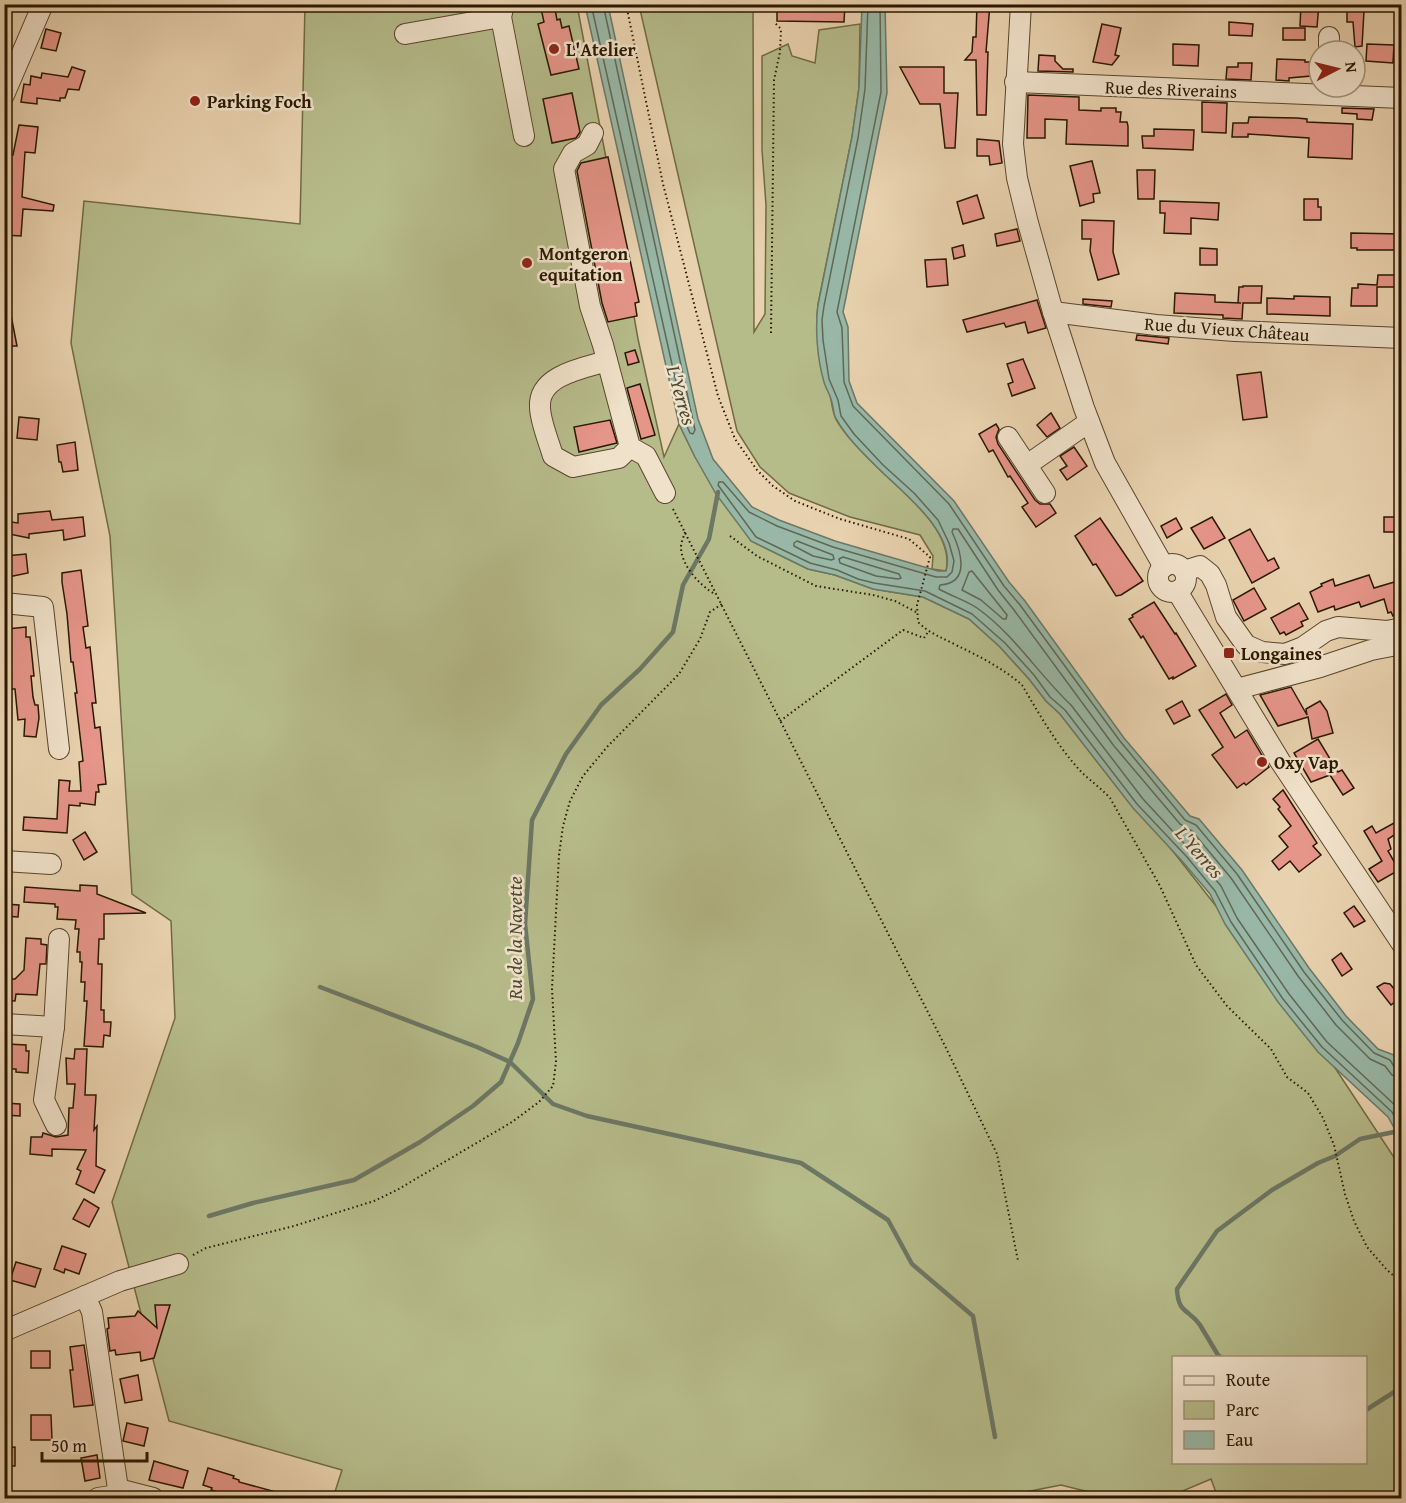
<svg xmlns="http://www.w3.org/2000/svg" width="1406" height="1503" font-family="'Gentium Book Plus',serif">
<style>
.green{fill:#b6bb8a;stroke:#706a45;stroke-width:1.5;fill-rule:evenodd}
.water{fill:#98b7a7;stroke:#6c7764;stroke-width:1.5}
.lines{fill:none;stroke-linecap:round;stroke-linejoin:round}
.shore{stroke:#606854;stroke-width:1.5}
.stream{stroke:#6c7764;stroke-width:4.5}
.building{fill:#e69589;stroke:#291800;stroke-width:1.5}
.minor-casing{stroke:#59462c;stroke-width:22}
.path{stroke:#291800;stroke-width:2;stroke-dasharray:1.5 3;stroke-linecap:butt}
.minor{stroke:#f0e1ca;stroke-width:20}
.poi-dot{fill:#8f2418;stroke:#f0e1ca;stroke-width:2}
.labels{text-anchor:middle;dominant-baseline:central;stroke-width:5;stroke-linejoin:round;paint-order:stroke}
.poi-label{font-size:18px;font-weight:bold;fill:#291800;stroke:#f0e1ca;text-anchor:start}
.street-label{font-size:18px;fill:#291800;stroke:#f0e1ca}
.water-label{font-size:20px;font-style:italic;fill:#4a4832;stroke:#f0e1ca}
</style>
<rect width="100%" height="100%" fill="#e8d1ae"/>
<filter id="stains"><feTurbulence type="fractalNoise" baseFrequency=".00333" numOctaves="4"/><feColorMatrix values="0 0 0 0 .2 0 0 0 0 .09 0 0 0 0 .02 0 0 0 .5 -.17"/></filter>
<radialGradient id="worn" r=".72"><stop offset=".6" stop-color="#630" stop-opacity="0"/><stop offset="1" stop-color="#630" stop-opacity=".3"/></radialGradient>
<g class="green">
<path d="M305,5H577L606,158L638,339L664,457L679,424L695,457L751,541L808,569L835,575L873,589L923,597L969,619L1000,647L1029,679L1046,701L1060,714L1128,801V794L1234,929L1318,1042L1401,1168V1498H1218L1211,1479L1166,1498H1113L1061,1485L995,1498H333L342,1470L169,1421L112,1202L175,1018L171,921L132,894L110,536L71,343L84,201L300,224ZM1174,1358H1366V1462H1174Z"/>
<path d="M639,5H753L754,332L765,314L766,205L762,150V56L788,44L792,56L815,63L819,30L860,24L859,88L852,137L818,304C814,336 823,364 830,394C832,403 832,413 837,421C848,439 864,454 879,469C903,493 955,531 946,571L932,569L933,556L920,535L850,517L789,493L760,467L737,431Z"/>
</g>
<path class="water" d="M585,5H608L698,419L713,459L752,507L779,520L835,541L938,571H946C957,533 902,492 879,469C864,454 847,438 837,420C833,415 834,409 832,403C831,396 826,389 824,382C817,358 815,329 818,305L852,137L859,88L862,5H885L887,93L843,312L848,327L849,381L857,403L954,501L1009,582L1025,601L1124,738L1190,816L1199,819L1242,870L1309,968L1346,1016L1378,1049L1394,1055L1401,1071V1149L1397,1133L1388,1117L1318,1052L1278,1002L1225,924L1210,894L1182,861L1133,808L1060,714L1046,701L1029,679L1000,647L969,619L923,597L873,589L835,575L808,569L751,541L716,494L695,457L679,424Z"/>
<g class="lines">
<g class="shore">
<polyline points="591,4 685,422 690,433 693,434 695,430 603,4"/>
<polyline points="868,4 865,89 858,138 824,306 822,320 823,340 829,379 838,400 841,416 854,434 883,465 914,493 938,520 949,543 954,561 952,572 947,577 936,577 833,547 777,526 749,512 723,482 719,482 718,485 756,537 810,563 837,570 858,579 874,583 925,591 972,614 1005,643 1034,675 1050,697 1065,710 1137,804 1187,857 1215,891 1231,922 1283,999 1322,1047 1392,1112 1402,1129"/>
<polyline points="880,4 881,92 837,312 842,328 844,382 853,406 949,504 1004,586 1020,605 1120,741 1185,820 1196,825 1237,874 1304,972 1342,1020 1374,1053 1390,1060 1395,1068 1402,1070"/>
<polygon points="797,541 833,555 834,559 831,560 813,556 794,546 794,543"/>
<polygon points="843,557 899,574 901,578 898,579 876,576 840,563 839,559"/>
<polygon points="972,571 1007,615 1006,619 1003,619 981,600 962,590 969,572"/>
<path d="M1402,1078L1392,1075L1385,1066L1370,1059L1336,1025L1298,976L1231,878L1192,831L1180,824L1114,746L1014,610L998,590L958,529H953L952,532C961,551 971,583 940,585L939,589C951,596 965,600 977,608C1014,634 1038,674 1071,705L1143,799L1192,852L1221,886L1237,918L1289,994L1327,1042L1397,1107L1402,1113"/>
</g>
<g class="stream">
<polyline points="320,987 477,1047 510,1062 553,1104 587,1116 801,1163 888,1220 912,1264 973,1316 995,1437"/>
<polyline points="209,1216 253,1203 354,1180 420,1142 473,1106 501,1082 518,1043 533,999 525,924 532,820 566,754 601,705 640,669 673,632 683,585 709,539 718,492"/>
<path d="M1222,1358L1218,1355C1212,1345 1206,1335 1200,1325C1189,1309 1178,1314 1177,1289L1217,1231L1272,1190L1318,1163L1335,1156L1360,1139L1394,1132L1402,1124"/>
<polyline points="1366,1410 1402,1387"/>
</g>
</g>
<g class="building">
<polygon points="540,4 554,4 557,20 560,19 562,28 569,26 579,69 551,75 538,24 544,22"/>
<polygon points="845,4 844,22 777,21 777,5"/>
<polygon points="977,4 990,4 986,52 988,52 986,115 977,115 976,60 965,60 972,52 973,37 976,37"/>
<polygon points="1301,4 1319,4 1317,27 1300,26"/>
<polygon points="1347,10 1364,11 1362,46 1355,47 1353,22 1347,22"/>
<polygon points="1229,22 1253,24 1252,36 1229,35"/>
<polygon points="1102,24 1121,28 1115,55 1119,56 1112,65 1093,62"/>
<rect x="1283" y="28" width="22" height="12"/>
<polygon points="46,29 61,33 56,51 41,48"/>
<polygon points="1173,44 1199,45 1198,66 1173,65"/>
<polygon points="1367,44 1394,45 1393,63 1366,61"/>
<polygon points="1039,55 1055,56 1055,61 1063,69 1073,69 1073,72 1038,71"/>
<polygon points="1277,59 1305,60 1305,62 1312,62 1311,76 1289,78 1289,81 1276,80"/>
<polygon points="1238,63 1252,63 1251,80 1226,79 1227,67 1238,67"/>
<polygon points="72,67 85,71 79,90 68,89 65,98 60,98 60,101 37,98 37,104 21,102 24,84 30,85 31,76 41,78 42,73 68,77"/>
<polygon points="900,67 944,67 944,93 958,93 955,148 945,148 940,104 920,104"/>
<polygon points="572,93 580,132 576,138 552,143 543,99"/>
<polygon points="1028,95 1079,97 1079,110 1101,111 1101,108 1116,108 1116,112 1121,112 1120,122 1127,122 1128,126 1128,146 1066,144 1067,120 1045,119 1045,138 1027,138"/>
<polygon points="1202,102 1227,103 1226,133 1202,132"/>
<polygon points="1342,108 1374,109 1372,120 1357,119 1357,114 1342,113"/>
<polygon points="1249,117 1297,118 1307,119 1307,122 1353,124 1352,159 1308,157 1309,138 1248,134 1248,137 1232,137 1233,123 1248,123"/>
<polygon points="19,125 38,127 35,153 25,152 22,197 54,205 53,211 23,209 21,236 4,235 7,154 13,155"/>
<polygon points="1154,129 1194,130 1193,150 1143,148 1142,136 1154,136"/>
<polygon points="977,139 999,141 1002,163 990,165 989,156 977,156"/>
<polygon points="608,157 639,302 635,303 637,316 608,322 602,303 577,171 581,163"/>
<polygon points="1092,161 1100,193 1093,194 1094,202 1080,206 1070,166"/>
<polygon points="1137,170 1155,170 1154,199 1138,199"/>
<polygon points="977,195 984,218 963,224 957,202"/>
<polygon points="1304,199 1318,199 1318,207 1321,207 1321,220 1304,220"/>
<polygon points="1160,201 1219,203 1218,220 1191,218 1191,234 1164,233 1165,213 1160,213"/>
<polygon points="1082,220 1114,221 1113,252 1119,274 1098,280 1090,251 1091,239 1082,239"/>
<polygon points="1017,229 1020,241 997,246 995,234"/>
<polygon points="1351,233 1401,234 1401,250 1357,250 1357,248 1351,248"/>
<polygon points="963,245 965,256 954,259 952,248"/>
<polygon points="1200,248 1217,249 1217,265 1200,265"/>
<polygon points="946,259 948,285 927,287 925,260"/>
<polygon points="1378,275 1401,275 1401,287 1377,287 1377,306 1351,306 1352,288 1358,288 1358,284 1377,285"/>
<polygon points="1243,286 1262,286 1261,303 1243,303 1242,319 1223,318 1223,315 1174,313 1175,293 1215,295 1215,302 1241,303 1238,303 1239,287 1243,287"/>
<polygon points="1294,296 1330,297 1330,316 1267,314 1267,298 1294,299"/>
<polygon points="1083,299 1112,301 1111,307 1083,304"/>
<polygon points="1037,300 1046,328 1028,333 1025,322 1006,327 1004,323 967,332 963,320"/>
<polygon points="4,310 10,310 17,346 4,346"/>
<polygon points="1137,335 1169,338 1168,344 1136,340"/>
<polygon points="635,350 639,362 628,365 625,353"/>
<polygon points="1023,359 1035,388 1012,396 1008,384 1013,382 1007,364"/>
<polygon points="1261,372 1267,417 1243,420 1237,375"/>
<polygon points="640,384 655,435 641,439 627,388"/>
<polygon points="1051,413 1060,428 1047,437 1037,425"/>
<polygon points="19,417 39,419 37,440 17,438"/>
<polygon points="610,420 617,443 579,452 574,427"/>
<polygon points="996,424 999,429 996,437 998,444 1035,500 1040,504 1050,504 1056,513 1036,527 1022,507 1028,503 1010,476 1008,477 993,450 989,452 979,434"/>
<polygon points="75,442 78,470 63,472 61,462 59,462 57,445"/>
<polygon points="1074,447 1087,466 1067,480 1060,470 1067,466 1060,456"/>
<polygon points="50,511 52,520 83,517 85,536 64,540 63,530 29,534 29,538 4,533 4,521 18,523 18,514"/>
<polygon points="1212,517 1225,538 1204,549 1191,528"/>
<rect x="1384" y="517" width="17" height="15"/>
<polygon points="1100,518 1143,581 1121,595 1116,596 1096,564 1093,565 1075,536"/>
<polygon points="1176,518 1182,529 1167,538 1161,526"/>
<polygon points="1250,529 1268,561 1274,558 1279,568 1252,583 1229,540"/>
<polygon points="26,554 28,573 8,577 5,556"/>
<polygon points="81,570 88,626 83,627 86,648 90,647 96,703 92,703 95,728 100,727 106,784 98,785 99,792 96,792 95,805 80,803 80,806 69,805 67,833 23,830 24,817 57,819 59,780 70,781 69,791 81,791 79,762 83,761 75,693 77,693 73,662 71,662 67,614 62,582 62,573"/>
<polygon points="1369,575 1374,588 1401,580 1401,613 1393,616 1391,612 1388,613 1384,599 1361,607 1359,602 1335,610 1334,606 1318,612 1310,592 1322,586 1321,584 1333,579 1335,586"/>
<polygon points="1254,588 1266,609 1244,621 1233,600"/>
<polygon points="1154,602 1175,634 1176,633 1196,666 1173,679 1173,677 1169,679 1143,636 1141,638 1129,619 1133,617 1132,615"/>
<polygon points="1299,603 1308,619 1301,622 1303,626 1286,635 1284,632 1280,634 1271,618"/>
<polygon points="26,627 26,637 30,637 34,676 31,676 33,697 35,705 38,705 39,718 36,737 24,736 25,719 18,720 15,689 11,689 9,664 7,629"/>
<polygon points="1291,687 1307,715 1306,709 1320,701 1327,711 1333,733 1312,739 1308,717 1278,726 1260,695"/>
<polygon points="1226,694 1232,705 1220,713 1235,738 1247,730 1269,767 1246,785 1244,783 1237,788 1212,755 1223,747 1199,710"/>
<polygon points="1182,701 1190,716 1174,724 1166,710"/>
<polygon points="1318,739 1338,772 1342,770 1354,788 1343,795 1330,775 1311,782 1294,753"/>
<polygon points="1283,790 1317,843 1313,846 1321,855 1299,872 1290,861 1279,870 1272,861 1288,847 1279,836 1291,826 1278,809 1280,807 1273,799"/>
<polygon points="1394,823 1399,832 1388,839 1391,849 1388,851 1399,870 1378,882 1369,869 1382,861 1364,831 1372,826 1376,833"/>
<polygon points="85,832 97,852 84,860 73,840"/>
<polygon points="80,885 97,886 97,894 146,913 104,914 104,939 99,939 98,964 102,964 101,1010 104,1010 104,1022 111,1022 110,1036 104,1035 103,1047 84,1046 87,1001 84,1001 85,982 81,982 82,962 80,962 80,952 77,952 79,929 75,929 76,920 57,919 58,907 55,907 55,904 24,902 25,887 80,891"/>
<polygon points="4,904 19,905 18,917 4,916"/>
<polygon points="1354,906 1365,921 1354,927 1344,913"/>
<polygon points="26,938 41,939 41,944 47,945 46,964 40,964 37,995 16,994 15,1001 4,1000 4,979 15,979 24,970"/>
<polygon points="1341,953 1352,969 1342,976 1332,960"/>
<polygon points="1384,983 1390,984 1401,997 1391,1005 1377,987"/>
<polygon points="7,1044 26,1045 26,1051 29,1051 28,1073 16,1072 16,1069 10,1069 10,1062 6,1062"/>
<polygon points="75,1049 87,1049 85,1095 96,1095 94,1130 97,1126 96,1166 105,1170 94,1193 76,1184 81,1171 77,1169 86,1150 52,1149 52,1156 30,1154 31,1137 42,1137 43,1133 56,1137 68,1135 69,1108 73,1108 75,1084 67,1084 66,1058 74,1059"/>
<polygon points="4,1103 20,1104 20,1116 4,1115"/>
<polygon points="84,1199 99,1208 89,1227 73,1219"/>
<polygon points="62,1246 86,1254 79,1274 65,1269 64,1273 54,1269"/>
<polygon points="16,1262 41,1269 35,1287 10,1280"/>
<polygon points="155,1305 170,1305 154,1358 141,1361 140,1352 116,1355 115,1350 110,1351 107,1329 109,1328 108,1318 135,1316 138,1311 157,1328"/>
<polygon points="84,1345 93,1405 74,1407 70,1370 73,1370 70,1347"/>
<rect x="31" y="1351" width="19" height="17"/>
<polygon points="138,1375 142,1400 125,1403 120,1379"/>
<polygon points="31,1415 51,1415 52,1440 31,1440"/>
<polygon points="127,1423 148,1428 144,1446 123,1441"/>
<polygon points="15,1447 15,1466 4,1466 4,1448"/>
<polygon points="97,1455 100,1478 85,1481 81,1458"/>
<polygon points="154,1461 188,1471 183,1488 149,1480"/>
<polygon points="208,1468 234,1476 233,1478 239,1480 239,1482 287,1495 286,1498 241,1498 211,1490 212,1488 203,1485"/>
</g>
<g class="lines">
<defs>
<g id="minor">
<polyline points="504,4 501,17 524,136"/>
<polyline points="1021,4 1013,144 1017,178 1028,223 1053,312 1084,408 1105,463 1164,567"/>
<polyline points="405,34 501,17"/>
<polyline points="1329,51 1329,37"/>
<polyline points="1015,82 1402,98"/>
<polyline points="4,95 43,4"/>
<polyline points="593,133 587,145 573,153 564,169 590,306 603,345 630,447 646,456 665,493"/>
<polyline points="1053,312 1156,325 1235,331 1402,338"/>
<path d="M607,361C584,368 538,375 540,407C540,421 549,442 553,456L573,467L619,458L630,447"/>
<polyline points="1008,437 1045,493"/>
<polyline points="1027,465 1089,422"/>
<circle cx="1172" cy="578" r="14"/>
<polyline points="1184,571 1200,566 1210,574 1216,585 1226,617 1246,645 1262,652 1285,654 1303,647 1326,631 1338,627 1387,631 1402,628"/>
<polyline points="1177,591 1280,761 1402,944"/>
<polyline points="4,603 43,607 59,749"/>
<polyline points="1237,689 1320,667 1371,650 1402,644"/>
<polyline points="4,861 51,864"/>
<polyline points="4,1024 54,1027 59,939"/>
<polyline points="54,1027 44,1100 56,1125"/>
<polyline points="85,1296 92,1312 118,1489 153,1498"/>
<polyline points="4,1331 120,1281 178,1264"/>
<polyline points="98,1498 117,1495 118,1489"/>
</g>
</defs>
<use href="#minor" class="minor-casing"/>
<g class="path">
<path d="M626,4L663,184L718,396L735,439L757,470L773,486L795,501L840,519L909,539L930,557L917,605L918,622C930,634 943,638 958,646C979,656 1004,669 1022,685C1038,712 1055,742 1076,766C1086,778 1099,786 1110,798L1160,886L1196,965L1227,1006L1271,1049L1287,1077L1308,1093L1323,1118L1334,1145L1345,1194L1354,1221L1367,1247L1387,1270L1402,1283"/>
<polyline points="771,333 774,80 780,52 781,29 775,23"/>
<polyline points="673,509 945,1046 997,1154 1018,1261"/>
<path d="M685,532C684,536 681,542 681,547C681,565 700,586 715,594"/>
<polyline points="730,536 757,556 816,586 873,595 895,601 916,612"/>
<polyline points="780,721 903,630 924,638 928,632"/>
<polyline points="193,1255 206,1248 294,1226 374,1201 397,1190 512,1122 539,1102 553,1086 556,1062 552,989 559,855 563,826 570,801 583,776 607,747 679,674 700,639 710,612 722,604"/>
</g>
<use href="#minor" class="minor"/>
</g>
<g class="poi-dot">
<circle cx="554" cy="49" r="6"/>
<circle cx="195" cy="101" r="6"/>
<circle cx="527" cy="263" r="6"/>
<rect x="1223" y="647" width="12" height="12" rx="3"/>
<circle cx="1262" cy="762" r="6"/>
</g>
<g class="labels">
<g class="poi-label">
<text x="566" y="49">L'Atelier</text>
<text x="207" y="101">Parking Foch</text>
<text x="539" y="253">Montgeron<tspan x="539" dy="21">equitation</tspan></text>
<text x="1241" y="653">Longaines</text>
<text x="1274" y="762">Oxy Vap</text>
</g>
<g class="street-label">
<text transform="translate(1171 89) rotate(2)">Rue des Riverains</text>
<text transform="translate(1227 329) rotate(4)">Rue du Vieux Château</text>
</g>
<g class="water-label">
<text transform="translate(682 395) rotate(74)">L'Yerres</text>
<text transform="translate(1200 852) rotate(49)">L'Yerres</text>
<text transform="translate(514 938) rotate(-90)">Ru de la Navette</text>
</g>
</g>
<rect width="1406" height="1503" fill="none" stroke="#e8d1ae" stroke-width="24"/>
<rect x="6" y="6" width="1394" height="1491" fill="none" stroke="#291800" stroke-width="3"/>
<rect x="12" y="12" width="1382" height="1479" fill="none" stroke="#291800" stroke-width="1.5"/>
<rect x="1172" y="1356" width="195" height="108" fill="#f0e1ca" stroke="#a09179" stroke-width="1.5"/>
<rect x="1184" y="1376" width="30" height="9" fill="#f0e1ca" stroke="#a09179" stroke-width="1.5"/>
<text x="1226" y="1386" font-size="18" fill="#291800">Route</text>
<rect x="1184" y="1401" width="30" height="18" fill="#b6bb8a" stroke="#a09179" stroke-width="1.5"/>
<text x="1226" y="1416" font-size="18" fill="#291800">Parc</text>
<rect x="1184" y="1431" width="30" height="18" fill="#98b7a7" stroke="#a09179" stroke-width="1.5"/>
<text x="1226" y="1446" font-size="18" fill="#291800">Eau</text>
<g transform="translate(1337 69) rotate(83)"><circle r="28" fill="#f0e1ca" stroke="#a09179" stroke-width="1.5"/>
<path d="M0-4.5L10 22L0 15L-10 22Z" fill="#8f2418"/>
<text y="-9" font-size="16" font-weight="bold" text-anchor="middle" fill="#291800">N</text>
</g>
<path d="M42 1452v9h105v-9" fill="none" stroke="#291800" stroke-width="3"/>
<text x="51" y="1452" font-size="18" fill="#291800" stroke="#f0e1ca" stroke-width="4.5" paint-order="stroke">50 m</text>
<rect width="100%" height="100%" filter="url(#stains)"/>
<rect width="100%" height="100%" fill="url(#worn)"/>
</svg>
